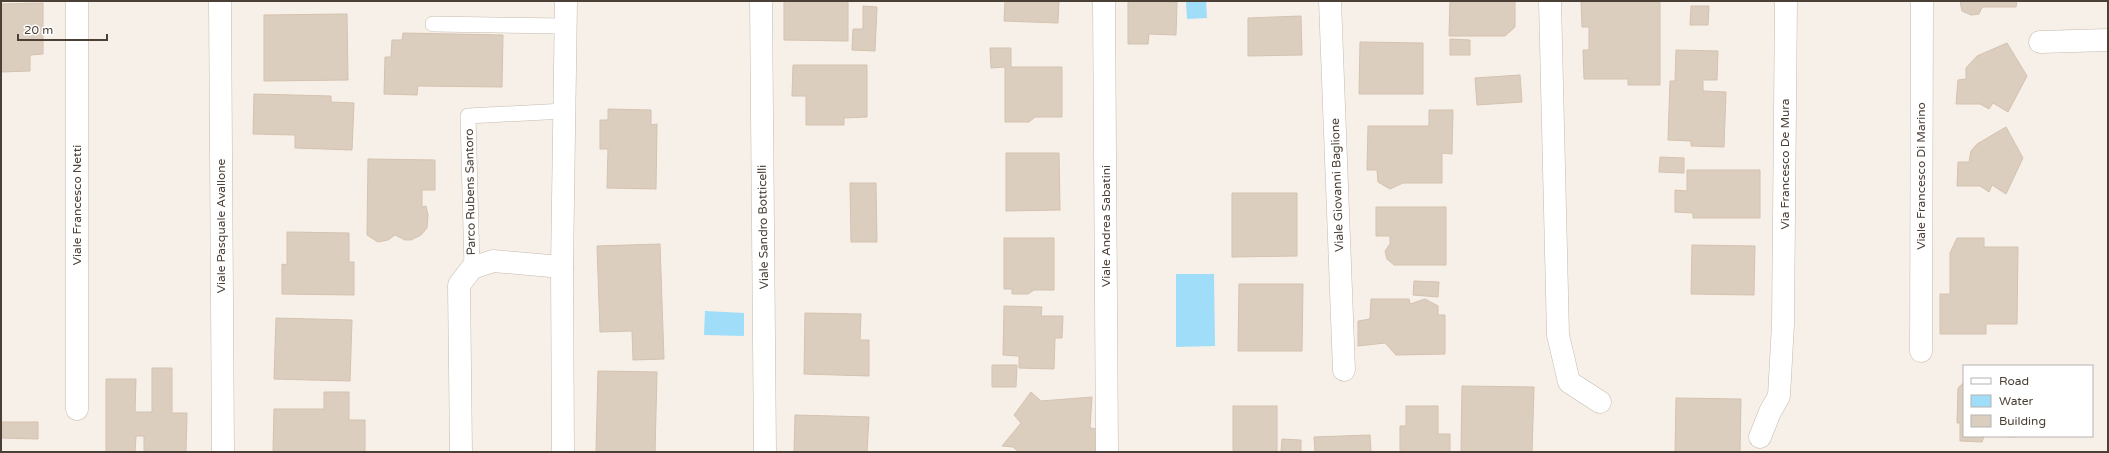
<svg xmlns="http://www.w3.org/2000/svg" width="2109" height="453" font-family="'Varela Round',sans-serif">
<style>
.water{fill:#9fddf9}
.building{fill:#dccebf;stroke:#d5c2af}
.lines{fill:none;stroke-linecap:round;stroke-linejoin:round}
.service-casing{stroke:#c6baad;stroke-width:16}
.minor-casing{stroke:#c6baad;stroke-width:23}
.service{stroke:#fff;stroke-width:15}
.minor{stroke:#fff;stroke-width:22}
.labels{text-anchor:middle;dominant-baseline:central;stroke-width:3;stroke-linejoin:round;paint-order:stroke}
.street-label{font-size:12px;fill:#4b4036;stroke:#fff}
</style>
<rect width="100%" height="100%" fill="#f6f0e8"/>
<g class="water">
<polygon points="1186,1 1206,1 1207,18 1187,19"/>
<polygon points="1176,274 1214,274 1215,346 1176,347"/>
<polygon points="705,311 744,313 744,336 704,335"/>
</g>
<g class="building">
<polygon points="784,1 848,1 848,41 784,40"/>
<polygon points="1005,1 1059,1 1058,23 1004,21"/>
<polygon points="1128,1 1177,2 1176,35 1149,34 1148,44 1128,44"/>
<polygon points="1450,1 1515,1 1515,27 1505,36 1449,36"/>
<polygon points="1581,1 1660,1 1660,85 1628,85 1628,79 1584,79 1583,50 1589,50 1589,27 1582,27"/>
<polygon points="1960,1 2017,1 2016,7 1982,7 1979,14 1971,15 1962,11"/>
<polygon points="43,3 43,54 30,55 30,71 1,72 1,4"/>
<polygon points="863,6 877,7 875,51 852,50 853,29 863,29"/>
<polygon points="1691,6 1709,6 1708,25 1690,25"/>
<polygon points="347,14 348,80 264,81 264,15"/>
<polygon points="1301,16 1302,55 1248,56 1248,18"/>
<polygon points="403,33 503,35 502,87 418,86 417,95 384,94 385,57 391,57 392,40 402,40"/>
<polygon points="1450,39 1470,40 1470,55 1450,55"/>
<polygon points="1360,42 1423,43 1423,94 1359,94"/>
<polygon points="2007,43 2027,76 2008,112 1993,103 1989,109 1980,104 1956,104 1958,80 1966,79 1966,68 1977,56"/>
<polygon points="990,48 1011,48 1011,67 1062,67 1062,117 1035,117 1029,122 1005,122 1005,67 991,68"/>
<polygon points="1676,50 1718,51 1717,80 1703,80 1703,91 1726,92 1724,147 1691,146 1691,141 1668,140 1670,81 1675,81"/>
<polygon points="793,65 867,65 867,117 844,118 844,125 806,125 806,96 792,96"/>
<polygon points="1520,75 1522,102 1477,105 1475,78"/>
<polygon points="254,94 331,96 331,102 354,103 352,150 295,148 295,135 253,134"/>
<polygon points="608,109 651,110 651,125 657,124 656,189 607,188 608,149 600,149 600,120 608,120"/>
<polygon points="1429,110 1453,110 1452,154 1442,153 1442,183 1403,183 1390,189 1378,182 1377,170 1367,170 1368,126 1429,126"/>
<polygon points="2006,127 2023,158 2006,194 1992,185 1989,192 1980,186 1957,186 1958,162 1969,162 1971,151 1977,144"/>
<polygon points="1006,153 1059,153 1060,210 1006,211"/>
<polygon points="1660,157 1684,158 1684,173 1659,172"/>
<polygon points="368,159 435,160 435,190 422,190 422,207 426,206 428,215 427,228 421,235 411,240 405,240 395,235 388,240 378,242 367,235"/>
<polygon points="1687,170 1760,170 1760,218 1693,218 1693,213 1675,212 1675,190 1687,191"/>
<polygon points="850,183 876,183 877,242 851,242"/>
<polygon points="1232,193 1297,193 1297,256 1232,257"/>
<polygon points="1376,207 1446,207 1446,265 1394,265 1387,259 1385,251 1390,244 1390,236 1376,236"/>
<polygon points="287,232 349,233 349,262 354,262 354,295 282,294 282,264 287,265"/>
<polygon points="1004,238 1054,238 1054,290 1034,290 1028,294 1012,294 1012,289 1004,289"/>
<polygon points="1957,238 1984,238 1984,247 2018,247 2017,324 1986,324 1986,334 1940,334 1940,294 1950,294 1950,253"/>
<polygon points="660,244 664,359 633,360 632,331 600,332 597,246"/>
<polygon points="1692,245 1755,246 1754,295 1691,294"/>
<polygon points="1414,281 1439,282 1438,297 1413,295"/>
<polygon points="1239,284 1303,284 1302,351 1238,351"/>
<polygon points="1371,299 1409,299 1410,304 1425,299 1438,306 1438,315 1445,315 1445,354 1396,355 1385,343 1358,346 1358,321 1370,319"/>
<polygon points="1004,306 1042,307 1041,316 1063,316 1062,338 1055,338 1054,369 1019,368 1019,356 1003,355"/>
<polygon points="805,313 861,314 860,340 869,340 869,376 804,374"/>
<polygon points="276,318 352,320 350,381 274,379"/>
<polygon points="992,365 1017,365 1016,387 992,387"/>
<polygon points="152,368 172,368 172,413 187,413 186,452 144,452 144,436 136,436 135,452 106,452 106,379 136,379 135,412 152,412"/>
<polygon points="598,371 657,372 655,452 596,452"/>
<polygon points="1964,382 1964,436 2017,436 2017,437 1984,436 1982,442 1960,441 1960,423 1957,423 1958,388"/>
<polygon points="1462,386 1534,387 1532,452 1461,452"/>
<polygon points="324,392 349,392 349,420 365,420 365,452 273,452 274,409 324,409"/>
<polygon points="1031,392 1041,401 1092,397 1090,428 1098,429 1097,452 1019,452 1013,447 1002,446 1021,423 1014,415"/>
<polygon points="1676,398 1741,399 1740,452 1675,452"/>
<rect x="1233" y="406" width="44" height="46"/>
<polygon points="1406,406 1438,406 1438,434 1450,434 1450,452 1400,452 1400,426 1406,426"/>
<polygon points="795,415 869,417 867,452 794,452"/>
<polygon points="1,422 38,422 38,439 1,438"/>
<polygon points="1370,435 1371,452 1315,452 1314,437"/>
<polygon points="1282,439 1301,440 1301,452 1281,452"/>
</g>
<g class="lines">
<defs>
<g id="service">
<polyline points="433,24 566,26"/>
<polyline points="472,268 468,116 565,111"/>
</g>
<g id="minor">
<polyline points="220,1 223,452"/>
<polyline points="761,1 765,452"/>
<polyline points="1104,1 1107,452"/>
<polyline points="1330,1 1344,370"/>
<polyline points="1550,1 1558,335 1569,382 1600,402"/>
<polyline points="2040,42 2108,40"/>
<polyline points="1921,351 1922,1"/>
<polyline points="77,409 77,1"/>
<polyline points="1760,437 1770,412 1779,396 1783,324 1786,1"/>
<polyline points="461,452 459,285 472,268 493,261 562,267"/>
<polyline points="563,452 562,267 566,1"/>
</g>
</defs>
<use href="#service" class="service-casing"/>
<use href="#minor" class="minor-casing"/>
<use href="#service" class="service"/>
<use href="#minor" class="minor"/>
</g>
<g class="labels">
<g class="street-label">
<text transform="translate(1785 164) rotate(-90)">Via Francesco De Mura</text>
<text transform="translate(1921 176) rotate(-90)">Viale Francesco Di Marino</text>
<text transform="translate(1337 185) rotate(-92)">Viale Giovanni Baglione</text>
<text transform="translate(470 192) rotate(-91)">Parco Rubens Santoro</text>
<text transform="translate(77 205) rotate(-90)">Viale Francesco Netti</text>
<text transform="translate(221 226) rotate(-90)">Viale Pasquale Avallone</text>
<text transform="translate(1106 226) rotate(-90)">Viale Andrea Sabatini</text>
<text transform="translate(763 227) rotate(-91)">Viale Sandro Botticelli</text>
</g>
</g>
<rect width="2109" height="453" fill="none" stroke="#4b4036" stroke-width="4"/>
<rect x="1963" y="365" width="130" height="72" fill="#ffffff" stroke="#b7b3af"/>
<rect x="1971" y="378" width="20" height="6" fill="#ffffff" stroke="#b7b3af"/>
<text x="1999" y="385" font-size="12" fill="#4b4036">Road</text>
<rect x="1971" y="395" width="20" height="12" fill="#9fddf9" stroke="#b7b3af"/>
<text x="1999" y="405" font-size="12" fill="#4b4036">Water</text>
<rect x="1971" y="415" width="20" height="12" fill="#dccebf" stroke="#b7b3af"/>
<text x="1999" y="425" font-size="12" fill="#4b4036">Building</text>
<path d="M18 34v6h89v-6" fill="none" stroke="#4b4036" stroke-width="2"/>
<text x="24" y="34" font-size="12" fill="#4b4036" stroke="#ffffff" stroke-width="3" paint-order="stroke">20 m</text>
</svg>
